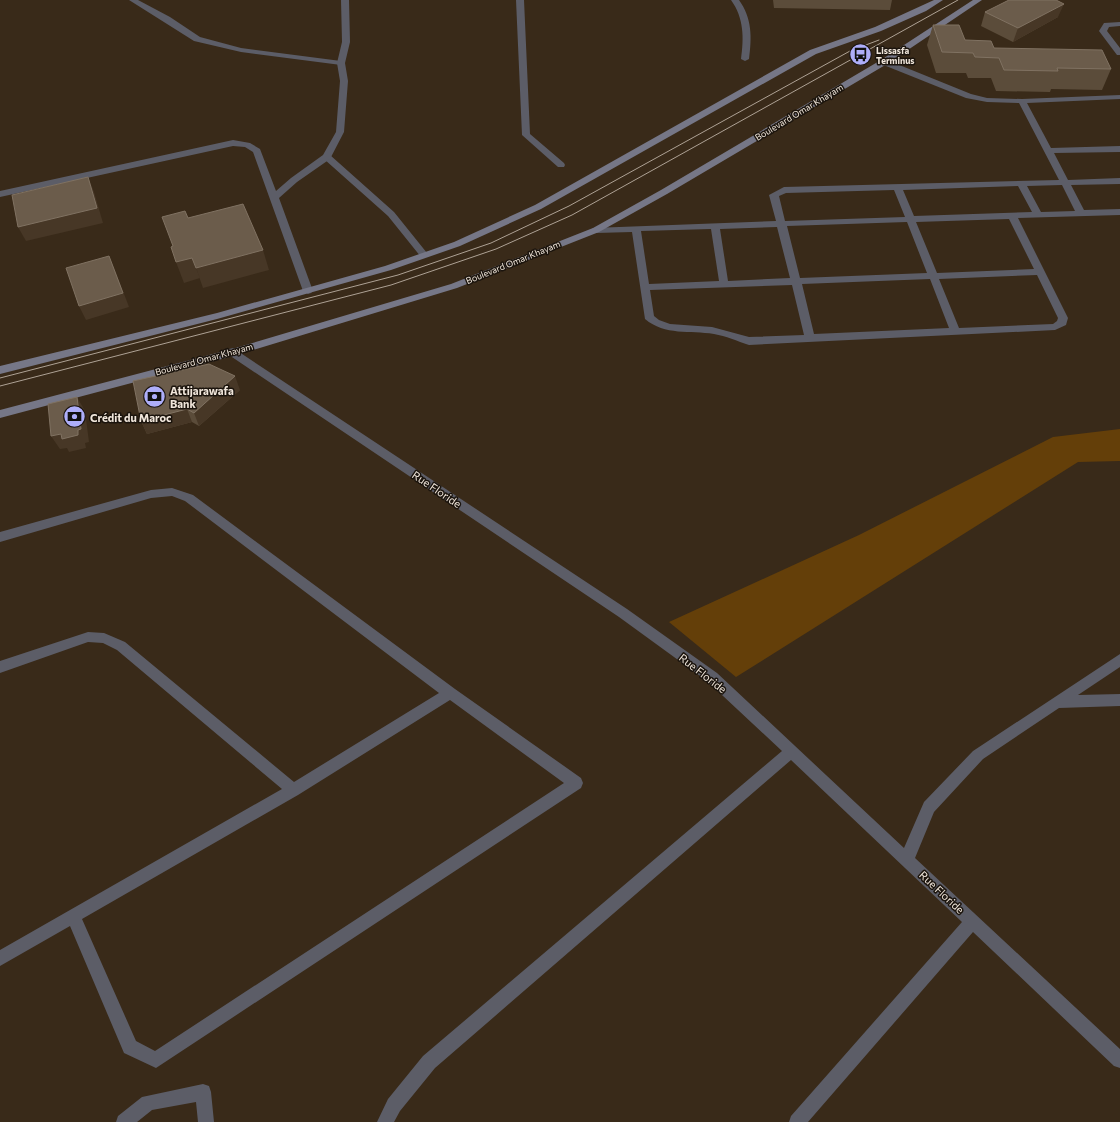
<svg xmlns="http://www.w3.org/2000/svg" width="1120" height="1122" font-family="Commissioner,sans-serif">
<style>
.green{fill:#643f09}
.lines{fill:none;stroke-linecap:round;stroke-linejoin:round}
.lane{fill:#5c5d67;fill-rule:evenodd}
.street{fill:#5c5d67;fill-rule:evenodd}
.secondary{fill:#767787;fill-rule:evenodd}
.tram{stroke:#aea295;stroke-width:1}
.wall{fill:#5b4c3a}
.shaded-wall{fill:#473726}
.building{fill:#6b5c4b;stroke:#807262}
.labels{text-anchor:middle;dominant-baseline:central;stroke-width:3;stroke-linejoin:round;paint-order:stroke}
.far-poi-label{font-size:9px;font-weight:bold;fill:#f0e6db;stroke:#1b140d;text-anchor:start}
.far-street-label{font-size:9px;fill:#f0e6db;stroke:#1b140d}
.poi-label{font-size:11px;font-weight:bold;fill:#f0e6db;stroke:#1b140d;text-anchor:start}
.street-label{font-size:11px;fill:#f0e6db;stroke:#1b140d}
</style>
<rect width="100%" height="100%" fill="#392a19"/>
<polygon class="green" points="1120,429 1120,461 1078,462 736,677 669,622 859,535 1053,437"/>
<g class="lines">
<g class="lane">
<polygon points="129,0 138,0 170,17 200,37 241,48 341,61 345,63 341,65 241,52 194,41"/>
<polygon points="516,0 524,0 530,134 564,163 565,165 564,167 558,167 522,135"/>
<path d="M731,0H739C752,18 752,37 749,59L745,61L741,59C744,38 744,18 731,0Z"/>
<polygon points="327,154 330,155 394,212 427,253 429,255 427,257 421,257 388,216 324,159 323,157 324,155"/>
</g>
<g class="street">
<polygon points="341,0 349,0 350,42 345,63 348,81 344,132 330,159 297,182 279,198 313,291 311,293 308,294 303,291 253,152 245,147 233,146 0,197 0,191 233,140 250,143 260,149 276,191 291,178 323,155 336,132 340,81 337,63 342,42"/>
<polygon points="1120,22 1120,26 1109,27 1107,31 1120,48 1120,55 1117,55 1099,31 1104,23"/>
<path d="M881,60H887L971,94L987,98L1022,99L1120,95V99L1027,103L1051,148L1120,146V152L1054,153L1068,180L1120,178V184L1071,185L1084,210L1120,209V215L1018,218L1068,318L1066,325L1055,330L749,345C737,341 726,336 714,334C690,330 665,336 645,319L632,232L596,233L593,232L591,230L593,228L776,221L769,195L784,187L1059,180L1019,103L987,102L966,98L881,64ZM1062,185L1075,211L1041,212L1027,186ZM1018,186L1032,212L914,216L903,190ZM894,190L905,217L785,221L779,196L786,193ZM1009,219L1034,269L937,273L916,222ZM907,222L927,273L800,278L787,226ZM777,227L790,278L728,281L720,229ZM711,229L719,281L649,284L641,231ZM1037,275L1058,318L1057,321L1053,324L959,328L939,279ZM930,279L949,328L814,334L802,284ZM792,285L804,335L749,337L712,327L670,324L659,320L654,316L650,290Z"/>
<polygon points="233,348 627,609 717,673 904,848 924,802 973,751 1120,654 1120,667 1078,695 1120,694 1120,706 1059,708 983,759 934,812 915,858 1120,1049 1120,1068 1114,1066 973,932 808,1122 789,1122 791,1116 962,922 791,760 435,1068 400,1111 394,1122 377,1122 388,1099 423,1056 782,751 707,681 619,617 229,355 228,352 229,349"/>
<path d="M172,488L193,495L455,689L581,778L583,783L581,788L156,1068L124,1053L70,926L0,966V950L282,789L117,650L103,643L88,642L0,673V661L88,632L104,633L125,642L294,782L439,693L185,501L172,496L151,498L0,542V532L151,490ZM450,700L564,783L155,1051L136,1041L82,919L298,795Z"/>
<polygon points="203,1084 209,1086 211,1092 214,1122 198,1122 196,1102 152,1110 137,1122 116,1122 118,1116 142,1097"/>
</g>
<g class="secondary">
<polygon points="934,0 943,0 926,11 881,31 816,54 541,209 460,246 391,270 217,319 0,374 0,366 217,313 385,266 454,242 535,205 810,50 875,27"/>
<polygon points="973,0 982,0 887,64 667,194 599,232 457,288 233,356 0,418 0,410 232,349 451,284 593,228 661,190 881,60"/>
</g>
<g class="tram">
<polyline points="0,378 398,275 491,243 569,206 850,51 879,40"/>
<polyline points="0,386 391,285 496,249 572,215 958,0"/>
</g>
</g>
<g class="wall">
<polygon points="773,0 892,0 890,10 774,8"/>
<polygon points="985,12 1058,17 1013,42 981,26"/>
<polygon points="933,25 965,40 994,48 1111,69 1102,90 1051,89 1050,92 996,91 991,78 968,78 966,73 936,73 927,45"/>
<polygon points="240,390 199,426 192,422 147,434 141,421"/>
</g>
<g class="shaded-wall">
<polygon points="1064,4 1058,17 1013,42 1018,28"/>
<polygon points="88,177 94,192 103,223 26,241 18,227"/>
<polygon points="263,250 269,270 203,288 196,268"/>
<polygon points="109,256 115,270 129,307 86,320 79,306"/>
<polygon points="192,258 200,278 184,283 176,262"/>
<polygon points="235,376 240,390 199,426 194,413"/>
<polygon points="77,397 85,411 89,442 85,443 86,448 69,452 67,448 60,449 51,436"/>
<polygon points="187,409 192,422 147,434 141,421"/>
</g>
<g class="building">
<polygon points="1009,0 1056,0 1064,4 1018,28 985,12"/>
<polygon points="933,25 959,25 965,40 991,41 994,48 1102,50 1111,69 1057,68 1058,71 1004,70 999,58 975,57 973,53 942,52"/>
<polygon points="88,177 97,208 18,227 12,195"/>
<polygon points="243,204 263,250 196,268 192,258 176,262 171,247 173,246 162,217 185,211 188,218"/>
<polygon points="109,256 123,293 79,306 66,268"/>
<polygon points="209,364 235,376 194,413 187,409 141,421 133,381"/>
<polygon points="77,397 81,429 78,430 78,435 62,439 61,434 51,436 48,404"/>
</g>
<defs>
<symbol id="bus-disc" viewBox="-11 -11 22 22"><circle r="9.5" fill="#aeaefa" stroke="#1b140d"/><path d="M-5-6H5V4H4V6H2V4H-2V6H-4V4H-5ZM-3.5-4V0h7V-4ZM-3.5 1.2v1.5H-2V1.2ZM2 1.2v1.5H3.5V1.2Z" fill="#111"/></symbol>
<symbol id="bank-disc" viewBox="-11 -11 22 22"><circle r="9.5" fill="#aeaefa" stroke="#1b140d"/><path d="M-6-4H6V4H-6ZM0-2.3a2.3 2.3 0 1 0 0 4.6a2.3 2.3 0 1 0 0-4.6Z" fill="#111"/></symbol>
</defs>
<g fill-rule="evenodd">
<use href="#bus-disc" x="848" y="42" width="25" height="25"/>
<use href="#bank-disc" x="142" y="384" width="25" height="25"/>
<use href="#bank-disc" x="62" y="404" width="25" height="25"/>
</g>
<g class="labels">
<g class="far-poi-label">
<text x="876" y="50">Lissasfa<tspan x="876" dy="10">Terminus</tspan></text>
</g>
<g class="far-street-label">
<text transform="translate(799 112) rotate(-31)">Boulevard Omar Khayam</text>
<text transform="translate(513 262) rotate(-22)">Boulevard Omar Khayam</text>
<text transform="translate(204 359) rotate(-15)">Boulevard Omar Khayam</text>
</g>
<g class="poi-label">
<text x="170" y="390">Attijarawafa<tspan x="170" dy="13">Bank</tspan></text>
<text x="90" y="417">Crédit du Maroc</text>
</g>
<g class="street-label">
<text transform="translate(437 489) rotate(34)">Rue Floride</text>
<text transform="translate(703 673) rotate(38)">Rue Floride</text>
<text transform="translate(942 892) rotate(43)">Rue Floride</text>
</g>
</g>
</svg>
